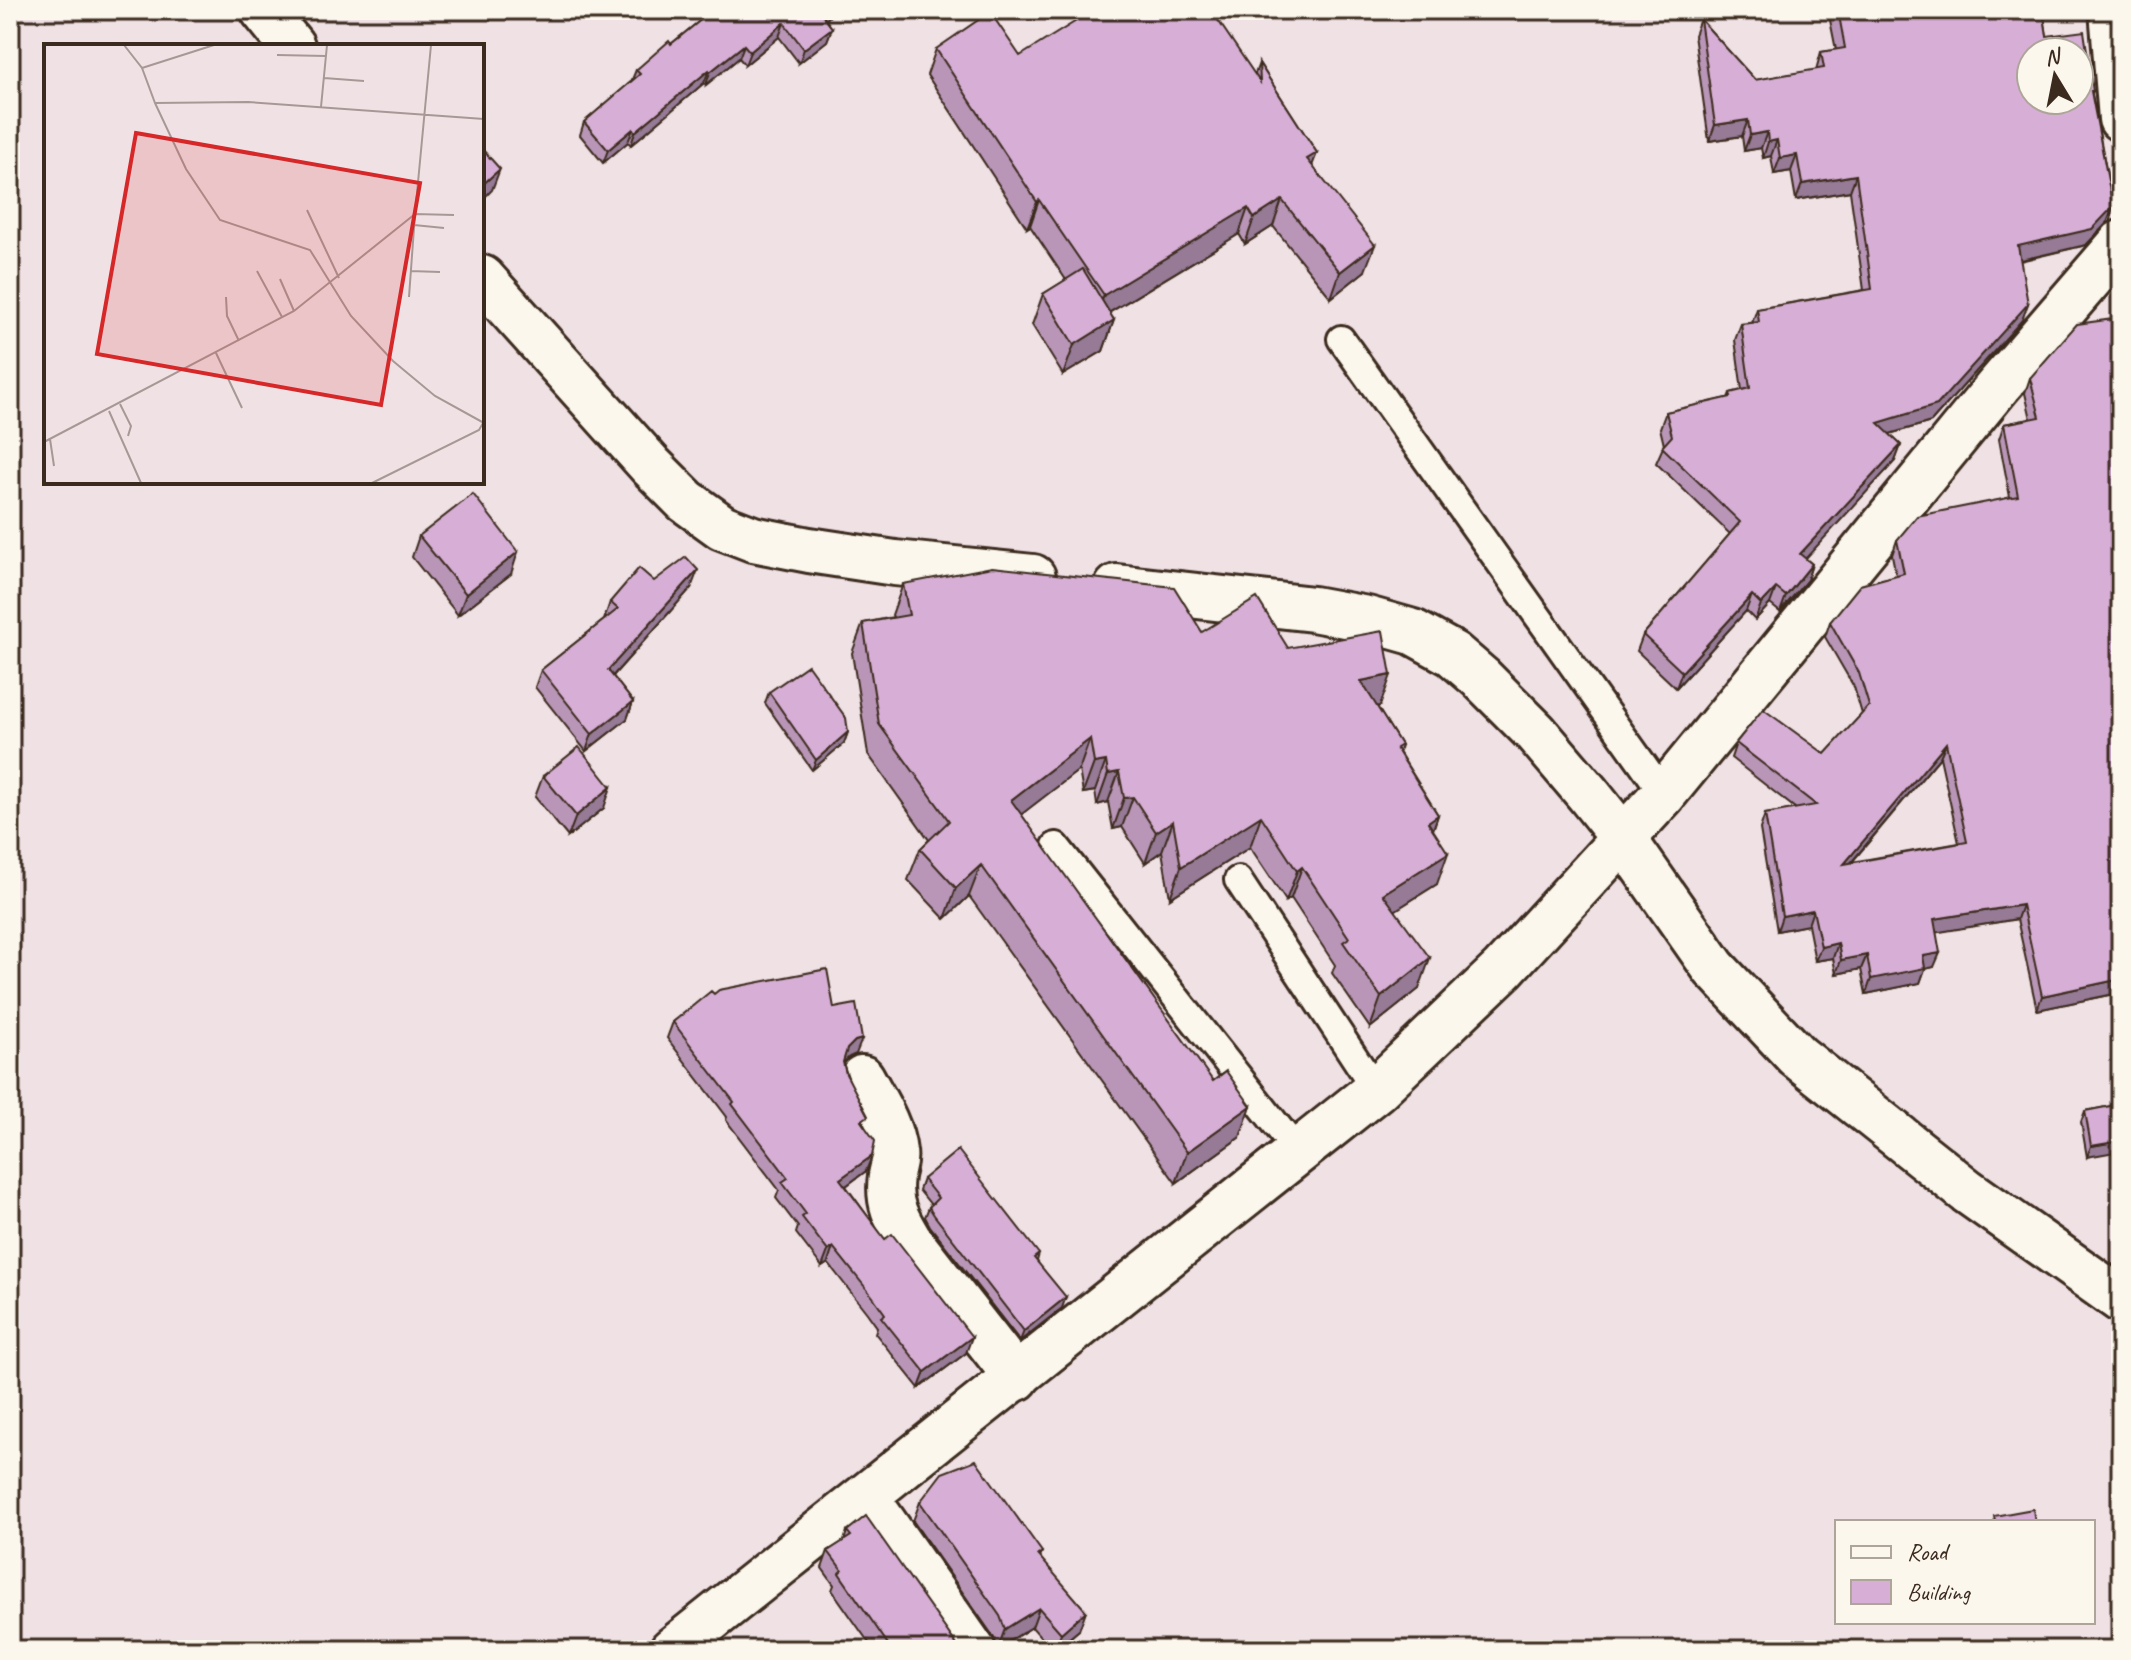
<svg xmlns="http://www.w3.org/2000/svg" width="2131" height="1660" font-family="Caveat,sans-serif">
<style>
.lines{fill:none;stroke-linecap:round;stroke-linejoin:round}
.lane-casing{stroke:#3b2a1e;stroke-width:32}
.street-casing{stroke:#3b2a1e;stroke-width:50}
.secondary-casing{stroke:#3b2a1e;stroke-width:50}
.lane{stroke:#fbf7ec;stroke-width:26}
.street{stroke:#fbf7ec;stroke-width:44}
.secondary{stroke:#fbf7ec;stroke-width:44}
.wall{fill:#b996b8;stroke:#3b2a1e;stroke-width:2;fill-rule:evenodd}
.shaded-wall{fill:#967a96;stroke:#3b2a1e;stroke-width:2}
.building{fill:#d7afd6;stroke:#3b2a1e;stroke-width:2;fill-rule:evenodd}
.inset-road{fill:none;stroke:#a89895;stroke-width:2}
.view{fill:#d62828;fill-opacity:0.15;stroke:#d62828;stroke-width:4}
.inset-edge{fill:none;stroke:#3b2a1e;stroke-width:4}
</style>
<rect width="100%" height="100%" fill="#f0e1e5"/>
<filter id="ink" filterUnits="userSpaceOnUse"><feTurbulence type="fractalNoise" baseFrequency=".0125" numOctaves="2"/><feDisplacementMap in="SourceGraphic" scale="16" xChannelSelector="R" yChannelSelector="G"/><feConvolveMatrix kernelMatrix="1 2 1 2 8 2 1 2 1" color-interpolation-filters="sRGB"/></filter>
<g filter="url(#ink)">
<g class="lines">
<defs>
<g id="lane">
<polyline points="1341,339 1664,794"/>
<polyline points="1056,846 1298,1152"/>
<polyline points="1238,880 1376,1090"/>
</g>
<g id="street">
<polyline points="263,10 292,46"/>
<polyline points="482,278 651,466 686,501 722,527 753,539 809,550 895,563 1033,577"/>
<polyline points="1117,587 1313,609 1367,619 1413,632 1453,654 1482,679 1536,733 1588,794 1623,838 1714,968 1797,1056 1967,1191 2121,1300"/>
<path d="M862,1078C875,1102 891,1125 894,1152C896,1161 892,1168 891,1176C887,1203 896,1218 909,1240L1017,1378"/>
<polyline points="866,1497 973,1650"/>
</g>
<g id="secondary">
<polyline points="2112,10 2121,119"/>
<polyline points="672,1650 1376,1090 1503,969 1664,794 1998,386 2121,243"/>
</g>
</defs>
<use href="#lane" class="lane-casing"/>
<use href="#street" class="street-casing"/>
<use href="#secondary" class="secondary-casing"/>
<use href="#lane" class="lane"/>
<use href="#street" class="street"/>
<use href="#secondary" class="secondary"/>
</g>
<g class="wall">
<polygon points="713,10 826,20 832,28 827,41 799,63 779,37 745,65 739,58 706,85 704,83 631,145 628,142 603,163 580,135 584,122 631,82 636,70 671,44"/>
<polygon points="1828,10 2043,10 2047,36 2093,91 2092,94 2113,207 2107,223 2086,245 2020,261 2022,320 1931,422 1889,434 1901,445 1895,461 1805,558 1812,564 1807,580 1780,612 1770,604 1755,620 1746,611 1676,688 1637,651 1643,635 1730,534 1656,463 1664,445 1660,428 1666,412 1728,398 1730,393 1742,390 1735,340 1741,324 1752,323 1757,309 1864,290 1850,191 1796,200 1791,171 1774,174 1771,156 1763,158 1761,148 1744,151 1742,136 1709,141 1694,35 1700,19 1755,80 1816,70 1821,52 1836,50"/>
<polygon points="936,49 1255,74 1259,63 1317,153 1312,165 1365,271 1331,298 1273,226 1245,244 1239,234 1109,313 1114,320 1103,351 1063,375 1032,325 1043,294 1066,280 1030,226 1027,228 927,75"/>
<path d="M2121,318V987L2119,993L2037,1010L2017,919L1936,932L1934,967L1925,969L1920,983L1866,994L1861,969L1836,974L1833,958L1815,961L1808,925L1777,931L1760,829L1765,814L1796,809L1731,758L1736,743L1825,754L1862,714L1854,687L1825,637L1830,622L1896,575L1892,555L1897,540L2010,497L1999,439L2004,424L2031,419L2025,393L2030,378ZM1940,757L1959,843L1852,862Z"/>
<polygon points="419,536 511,574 458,615 412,557"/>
<polygon points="654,581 691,588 613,676 633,702 627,719 586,751 535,687 541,670 604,620 610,602"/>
<polygon points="903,584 1202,632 1288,648 1380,706 1377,707 1401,745 1399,752 1438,815 1433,830 1437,884 1395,910 1419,989 1370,1028 1332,973 1335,965 1291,898 1286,901 1250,847 1170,898 1162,851 1145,863 1122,827 1113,829 1108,802 1097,805 1095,791 1083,793 1079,770 1021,814 1240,1137 1176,1183 969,896 945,919 908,880 920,849 929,840 868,754 852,653 863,623 893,617 892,615"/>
<polygon points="769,692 848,732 844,743 812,770 765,703"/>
<polygon points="543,776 604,808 568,837 535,797"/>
<polygon points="714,994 834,1008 856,1054 849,1057 843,1063 865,1126 866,1171 846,1186 966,1353 919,1388 875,1333 877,1327 867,1313 828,1263 822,1267 796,1233 798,1227 776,1198 779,1190 726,1120 727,1117 667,1038 673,1022"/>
<polygon points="2121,1104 2087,1157 2081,1122 2085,1111"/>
<polygon points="923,1179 1039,1254 1037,1261 1062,1308 1020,1341 930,1226 925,1217 929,1207 931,1205 919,1190"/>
<polygon points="920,1502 1042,1552 1040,1557 1079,1630 1056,1650 1052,1650 1032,1627 998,1648 993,1636 913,1521"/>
<polygon points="847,1531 961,1650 874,1650 832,1590 834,1585 822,1568 828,1551 844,1541"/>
</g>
<g class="shaded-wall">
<polygon points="828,10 835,10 818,29 823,16"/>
<polygon points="784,23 779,37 745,65 750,52"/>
<polygon points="832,28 827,41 799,63 804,49"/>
<polygon points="744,45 739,58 706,85 710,72"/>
<polygon points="709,70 704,83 631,145 635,132"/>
<polygon points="1748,120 1742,136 1709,141 1715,125"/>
<polygon points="633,129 628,142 603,163 608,150"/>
<polygon points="1767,132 1761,148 1744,151 1750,135"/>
<polygon points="1777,140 1771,156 1763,158 1768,142"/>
<polygon points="1317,153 1307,179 1307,159"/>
<polygon points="1797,155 1791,171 1774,174 1780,158"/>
<polygon points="500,169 492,190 482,200 482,185"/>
<polygon points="1856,175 1850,191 1796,200 1802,184"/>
<polygon points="1039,200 1030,226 1027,228 1037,202"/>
<polygon points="1282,200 1273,226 1245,244 1254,218"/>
<polygon points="2113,207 2107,223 2086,245 2012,262 2018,246"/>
<polygon points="1248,208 1239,234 1095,321 1104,295"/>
<polygon points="1375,245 1365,271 1331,298 1340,272"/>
<polygon points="2028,304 2022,320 1931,422 1872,439 1878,423"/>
<polygon points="1114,320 1103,351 1063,375 1074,345"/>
<polygon points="1901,445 1895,461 1795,570 1800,554"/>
<polygon points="518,552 511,574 458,615 466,594"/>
<polygon points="1812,564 1807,580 1780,612 1786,596"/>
<polygon points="698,570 691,588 602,688 608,670"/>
<polygon points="1776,588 1770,604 1755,620 1761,604"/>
<polygon points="1752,595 1746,611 1676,688 1682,672"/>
<polygon points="1391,675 1380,706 1349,712 1361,681"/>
<polygon points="633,702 627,719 586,751 592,734"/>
<polygon points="848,732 844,743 812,770 816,760"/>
<polygon points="1090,739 1079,770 1000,831 1011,800"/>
<polygon points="1946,743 1940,757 1838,878 1844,864"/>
<polygon points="1106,761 1095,791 1083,793 1094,763"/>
<polygon points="1119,772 1108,802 1097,805 1108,774"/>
<polygon points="611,787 604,808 568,837 576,816"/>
<polygon points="1133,797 1122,827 1113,829 1124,798"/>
<polygon points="1438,815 1427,846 1428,822"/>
<polygon points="1261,816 1250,847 1170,898 1181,867"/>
<polygon points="1173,821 1162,851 1145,863 1156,832"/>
<polygon points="1448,853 1437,884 1372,925 1383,894"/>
<polygon points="981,865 969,896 945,919 956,888"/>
<polygon points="1302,867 1291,898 1286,901 1297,871"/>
<polygon points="2022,905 2017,919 1928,934 1934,919"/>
<polygon points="1813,910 1808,925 1777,931 1782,916"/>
<polygon points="1838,943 1833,958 1815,961 1821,947"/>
<polygon points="1940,953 1934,967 1925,969 1920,983 1866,994 1871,979 1923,956"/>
<polygon points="1867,955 1861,969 1836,974 1841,960"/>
<polygon points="1430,958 1419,989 1370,1028 1381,997"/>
<polygon points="2121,979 2121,987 2119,993 2037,1010 2042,996"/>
<polygon points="862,1039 856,1054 849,1057 841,1065 847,1049 855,1041"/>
<polygon points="1251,1106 1240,1137 1176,1183 1187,1152"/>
<polygon points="2121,1141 2121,1151 2087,1157 2091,1146"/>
<polygon points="872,1156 866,1171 835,1194 840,1179"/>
<polygon points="833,1247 828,1263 822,1267 828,1251"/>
<polygon points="1066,1297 1062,1308 1020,1341 1024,1331"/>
<polygon points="972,1337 966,1353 919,1388 925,1372"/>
<polygon points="1039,1608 1032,1627 998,1648 1005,1629"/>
<polygon points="1086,1611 1079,1630 1055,1650 1061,1633"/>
</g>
<g class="building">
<polygon points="713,10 828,10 823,16 832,28 804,49 784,23 750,52 744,45 710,72 709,70 635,132 633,129 608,150 584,122 640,74 636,70 669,41 671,44"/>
<polygon points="1094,10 1211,10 1260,82 1259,63 1317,153 1307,159 1375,245 1340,272 1282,200 1254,218 1248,208 1104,295 1039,200 1037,202 936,49 990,12 1020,56"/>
<path d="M1838,10H2043L2047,36L2084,31L2093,91H2091L2113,207L2092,229L2018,246L2028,304L1937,405L1878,423L1901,445L1800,554L1812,564L1786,596L1776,588L1761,604L1752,595L1682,672L1643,635L1740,522L1662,447L1672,436L1666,412L1731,397L1730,393L1750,388L1741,324L1759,322L1757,309L1872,289L1856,175L1802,184L1797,155L1780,158L1777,140L1768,142L1767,132L1750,135L1748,120L1715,125L1700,19L1755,80L1824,68L1821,52L1845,48ZM2031,52H2079V100H2031Z"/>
<polygon points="482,149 500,169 482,185"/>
<polygon points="1083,269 1114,320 1074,345 1043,294"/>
<path d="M2121,318V942L2118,943L2121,960V979L2042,996L2022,905L1934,919L1940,953L1923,956L1925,968L1871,979L1867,955L1841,960L1838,943L1821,947L1813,910L1782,916L1765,814L1816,805L1736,743L1763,709L1825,754L1869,706L1859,673L1830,622L1860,585L1904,573L1897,540L1917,516L2018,496L2004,424L2040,417L2030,378L2077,324ZM1946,743L1967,842L1844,864Z"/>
<polygon points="473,494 518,552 466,594 419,536"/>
<polygon points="686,557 698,570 608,670 633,702 592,734 541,670 618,609 610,602 639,568 654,581"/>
<polygon points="992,567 1174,587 1202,632 1257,598 1288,648 1383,631 1391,675 1361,681 1401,745 1396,748 1438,815 1428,822 1448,853 1383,894 1430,958 1381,997 1343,942 1349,938 1302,867 1297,871 1261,816 1181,867 1173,821 1156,832 1133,797 1124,798 1119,772 1108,774 1106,761 1094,763 1090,739 1011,800 1213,1081 1226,1071 1251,1106 1187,1152 981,865 956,888 920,849 949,821 879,724 863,623 909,615 903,584"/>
<polygon points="808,665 846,718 848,732 816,760 769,692"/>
<polygon points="579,747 611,787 576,816 543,776"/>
<polygon points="827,969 834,1008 856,1004 862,1039 855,1041 847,1049 843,1062 846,1074 868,1116 861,1121 875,1141 872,1156 840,1179 885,1239 892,1234 972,1337 925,1372 881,1317 885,1314 873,1297 833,1247 828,1251 802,1217 806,1214 782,1182 788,1178 732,1104 734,1102 673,1022 711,991 714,994 719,990"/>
<polygon points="2121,1104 2121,1141 2091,1146 2085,1111"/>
<polygon points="958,1150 1039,1254 1034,1258 1066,1297 1024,1331 934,1215 929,1207 938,1198 923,1179"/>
<polygon points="976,1460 1042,1552 1038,1555 1086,1611 1061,1633 1039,1608 1005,1629 1000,1616 920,1502 942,1473"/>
<polygon points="2033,1509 2035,1522 1995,1522 1994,1516"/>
<polygon points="866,1516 959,1648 961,1650 892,1650 839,1573 842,1570 828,1551 851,1536 847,1531"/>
</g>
</g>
<g transform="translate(44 44)">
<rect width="440" height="440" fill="#f0e1e5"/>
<path class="inset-road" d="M80,1L98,24L111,59L204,58L440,75M233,11L282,12M98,24L170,1M280,34L320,37M111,59L142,125L176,176L266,206L307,272L349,317L391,352L440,379M277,63L283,1M263,166L295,234M370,181L400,184M213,227L238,273M366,227L396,228M236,235L250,267M182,253L183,272L195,297M365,253L371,170L410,171M172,309L198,364M76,360L87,382L84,392M65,367L97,439M6,395L10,422M0,398L250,267L371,170L387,1M328,439L435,386L439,379"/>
<path class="view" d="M92,89L376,139L337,361L53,310Z"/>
<rect width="440" height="440" class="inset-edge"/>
</g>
<rect width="2131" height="1660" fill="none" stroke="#fbf7ec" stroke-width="40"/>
<rect x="20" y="20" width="2091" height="1620" fill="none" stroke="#3b2a1e" stroke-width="3" filter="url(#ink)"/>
<rect x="1835" y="1520" width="260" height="104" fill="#fbf7ec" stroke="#aea59a" stroke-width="2"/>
<rect x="1851" y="1546" width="40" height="12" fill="#fbf7ec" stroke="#aea59a" stroke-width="2"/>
<text x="1907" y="1560" font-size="24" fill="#3b2a1e">Road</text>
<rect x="1851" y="1580" width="40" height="24" fill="#d7afd6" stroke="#aea59a" stroke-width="2"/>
<text x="1907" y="1600" font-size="24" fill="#3b2a1e">Building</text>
<g transform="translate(2055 76) rotate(350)"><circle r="38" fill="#fbf7ec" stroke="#aea59a" stroke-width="2"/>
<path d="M0-6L14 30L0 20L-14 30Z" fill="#3b2a1e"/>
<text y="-12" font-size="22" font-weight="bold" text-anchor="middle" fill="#3b2a1e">N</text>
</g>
</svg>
